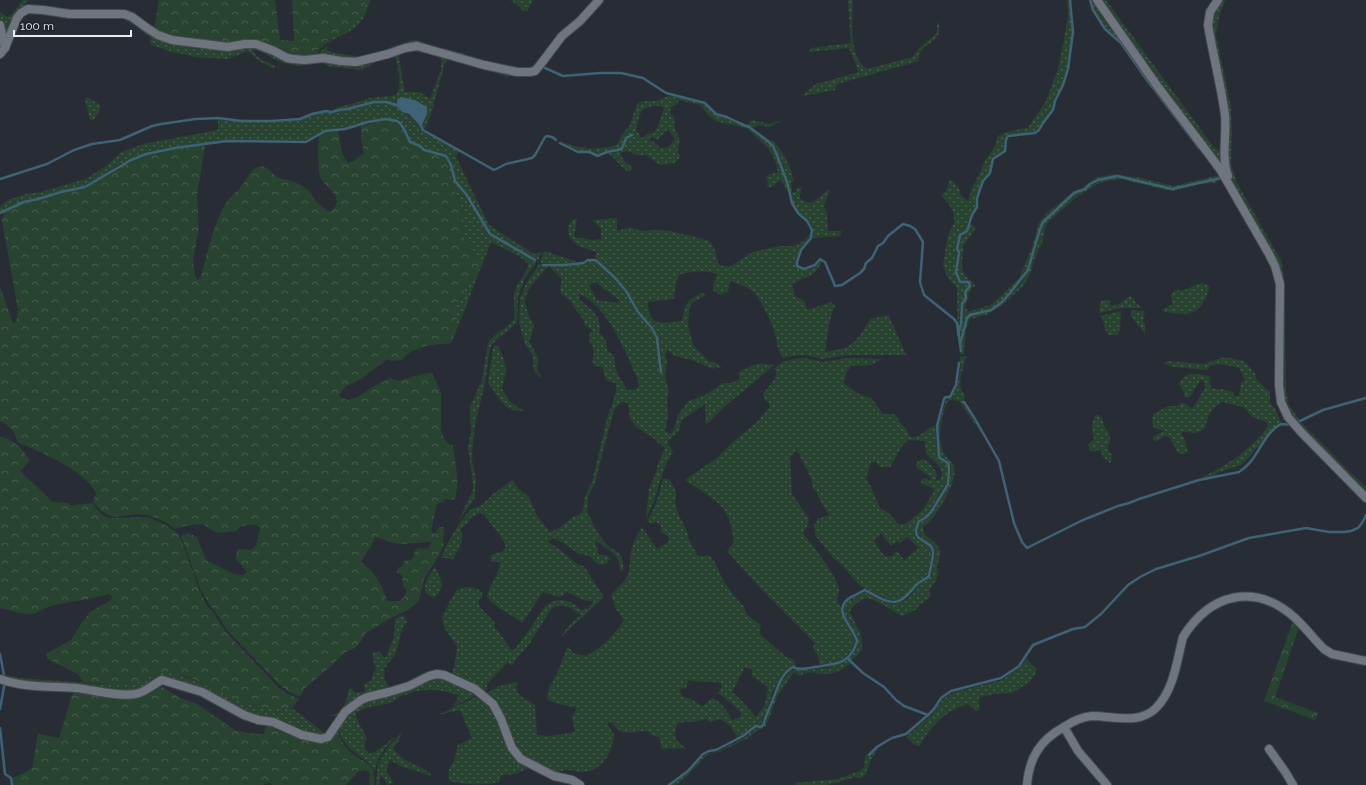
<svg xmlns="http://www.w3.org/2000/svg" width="1366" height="785" font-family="Raleway,sans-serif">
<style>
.grass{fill:url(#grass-dots);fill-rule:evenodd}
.forest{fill:url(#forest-crowns);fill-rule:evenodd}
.water{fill:#3e6377}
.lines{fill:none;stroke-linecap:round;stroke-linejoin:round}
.stream{stroke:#3e6377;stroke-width:2.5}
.street-casing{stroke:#454a50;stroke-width:10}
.street{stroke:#6f757e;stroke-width:8}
</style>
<defs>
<pattern id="grass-dots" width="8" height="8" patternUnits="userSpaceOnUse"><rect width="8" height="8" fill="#284330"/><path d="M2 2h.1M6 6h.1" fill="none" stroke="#475e4e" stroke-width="1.8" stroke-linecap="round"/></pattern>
<pattern id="forest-crowns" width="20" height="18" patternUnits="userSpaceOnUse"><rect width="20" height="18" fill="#284330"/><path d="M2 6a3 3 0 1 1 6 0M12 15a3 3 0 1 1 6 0" fill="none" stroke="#475e4e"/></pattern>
</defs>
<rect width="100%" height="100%" fill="#282d35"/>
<g class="grass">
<polygon points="23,0 27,0 23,9 5,42 0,22 0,12 8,17 12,14"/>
<path d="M366,0H370C367,9 365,18 358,25C346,37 323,39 316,56L310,58L323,44L346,29L356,21L366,3Z"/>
<polygon points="510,0 533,0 527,12 522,10 518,5"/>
<path d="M848,0H853C853,20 848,57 867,69L913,57L918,49L934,36L937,32V24L939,22C939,25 940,29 939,32C936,44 916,46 919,61L837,84L835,90L802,96L817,83H821L859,72L849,48L809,52L811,48L851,43Z"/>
<path d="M1067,0H1069L1073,31L1067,69L1062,85L1054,100L1053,110L1042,122L1039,129L1035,132L1007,135L1005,140L1004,151L993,158L989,172L982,181L978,192L976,199L977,207L971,214L966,230L959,235L956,249L957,252L955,272L959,283H967L969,286L964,292L965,298C957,306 962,321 958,331L957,307V288L948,278L944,269L943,265L948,235L954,223V215L950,206L941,195L946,191L949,181L952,180L959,188L961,195L968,201L972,188L980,173L984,162L995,146L997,138L999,135L1010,131L1028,128L1046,101L1058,69L1067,23L1068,14Z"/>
<path d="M1091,0H1096L1157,87L1219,169L1245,216L1222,179L1215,183L1199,184L1174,191L1161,189L1121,179L1101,182L1078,196L1049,221L1046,225L1043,240L1034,261L1032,270L1023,286L1000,307L986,315L970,319L966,329L964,354H960C963,344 961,330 967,319C971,313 981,314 987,312C1002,307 1014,291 1023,279C1030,270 1034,257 1037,246C1039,238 1040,229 1044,222L1074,193L1085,189L1098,181L1105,178L1116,177L1171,189L1182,188L1222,178V176L1148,79L1126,46L1106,28L1094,9Z"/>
<polygon points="1100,0 1106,0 1213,146 1222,153 1225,173 1159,86"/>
<polygon points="1220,0 1226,0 1223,5 1219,17 1216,35 1231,106 1232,141 1231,164 1237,183 1279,257 1281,257 1284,279 1286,392 1289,405 1300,421 1349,471 1366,487 1366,496 1295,423 1283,401 1281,284 1233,187 1228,172 1228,139 1210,25 1211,13"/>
<path d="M123,15L146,29L245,45L340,62L412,47L511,71L510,76L507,77L488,69H480L448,59L445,63L431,114L427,125L424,129L422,126L427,114V107C418,99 408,97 397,100L396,104C377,100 366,104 348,108C343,109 338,110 332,112L337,107L352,104L370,98L396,95C403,84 398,68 395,57L379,60L362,70L328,66L322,63L299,66L280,62L257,50H253V52L260,59L275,66L274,69L258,60L248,51L228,59L195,57L168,51L150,44L151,38L138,28L119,16ZM411,51L424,53L441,58V70L430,99L419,92H406L404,90L399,55Z"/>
<polygon points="413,40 417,40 442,49 462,53 475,59 534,70 517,71 424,47 356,61 318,57 320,52 327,46 327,50 333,53 366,57"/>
<path d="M671,95L705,104L715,115L727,118L736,123L749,128L768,141L772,147L776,155L786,182L787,192L782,181L780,180C776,183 773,188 767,187L768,181L766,178L768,175L778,172C775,153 768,148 755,136C752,133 750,130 745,128C722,120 717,128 700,105L679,100L677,104L671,107L670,112L671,115L674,116L675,129L680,139L678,149V153L681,155C677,165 669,164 659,165C655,161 650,157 645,155C643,155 640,156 638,155C631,153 627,148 620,154L625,162L633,168L629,172C618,166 616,157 607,153C619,149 623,153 627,138L632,136L631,135L626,137C622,149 622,149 610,150C606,151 602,154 598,155L589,152L579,151L559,141L578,147H585L589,149L609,147L618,144L621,136L630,125L637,104L642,101H656ZM654,106H661L664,108L658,126L654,133C649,134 644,134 642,139L636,130C640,116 638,108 654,106ZM668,129L675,139L668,147L660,148L653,141H649L650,138L653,137L657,140Z"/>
<path d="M87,97L100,105C101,111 96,117 92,121L90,119L85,100Z"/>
<polygon points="374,103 386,103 397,105 402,112 411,117 423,130 459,151 456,157 489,225 532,253 535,254 542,252 538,261 490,234 466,194 456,181 452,164 446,156 425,150 420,146 411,141 405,129 401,122 397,120 386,119 368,122 345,129 325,130 306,141 227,141 175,147 145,153 118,165 103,176 84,186 60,191 38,198 24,201 0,212 0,206 8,200 25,194 41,192 85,179 105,167 120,153 143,144 218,130 218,119 242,122 272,122 300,120 312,114 326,112 333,113 340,111 348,110"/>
<polygon points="752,120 770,124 782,120 769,127 758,125 753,128 747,124"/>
<path d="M770,139C782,147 791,167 794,181L791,183L792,192H796L797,188L802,187L800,195V198C813,211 820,193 830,189L824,206L827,214L828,231H842L840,236L813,238C817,220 799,217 793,203C790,196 790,188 788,181C785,169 777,148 770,139Z"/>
<path d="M446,157L450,165L455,182L465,195L489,235L526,255L536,263L525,278L518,297L517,322L509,330L498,338L490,347L485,383L475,425L473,443L472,460L476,480L475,497L468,508L458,521L473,490V484L468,447L471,432L470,407L482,380L488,343C494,333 505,330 512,322C517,316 513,302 514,295C516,283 524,277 528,267V263L517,255L491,242L454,337L457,317L453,309L454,304L463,297L465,284L469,281L475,252L465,240L463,235V211L450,180Z"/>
<path d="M1113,174L1142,178L1173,186L1219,175L1220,177L1172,188L1158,186L1117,175L1097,179L1084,188L1074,192L1047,216L1041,225L1028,269L1022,278L1001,302L991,310L970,315L967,317L960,342L959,334L962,324L963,304L967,299L966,292L971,286L969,282L960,281C955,271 958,262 959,252L958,249L961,236L968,231L970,223L976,228L963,246C964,254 960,263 963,271C965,278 972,280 975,286L971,288L968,296L969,299L966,302L965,308L967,310L968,312L990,305L1001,296L1019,278L1033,245L1038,224L1047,213L1074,191L1082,188L1095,178Z"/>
<path d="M617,218V231L630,227L641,231L656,230L671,231L707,240C716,245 715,256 719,265L729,267L753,252L780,246H793L799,244L805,240L810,234C809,245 795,249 796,266C801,271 811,271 816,266C818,264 819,262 820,260H822C818,276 805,277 792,284L795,296L804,301L807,310L831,302L835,306C828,320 828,336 825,352C832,350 844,350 850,345C859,339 865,328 870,319L888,315L894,327L906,355H846L823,359L804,355L792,356L783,358C776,349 777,338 773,328C769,316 762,305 756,294C749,287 739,284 730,281L728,292L721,295L714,291L713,286L717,275C708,269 688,272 679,275L676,283L674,299L648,302C649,328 662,323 682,321C685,303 687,299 704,293L706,295L693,302L690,306L688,323L690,335L694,346L700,352L708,361L716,363L723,369L716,367L713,369L692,360L675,356L668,350L665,354L667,361L665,376L669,393L667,397L668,416L665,431L670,434L674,429L678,415L689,401L705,395L723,383H730L739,380V372C745,369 751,365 758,364C764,363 769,366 775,364L764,374L724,407L706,425L705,404L682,420L679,430L667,442L673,452C659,472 659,497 646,518L649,488L656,473L658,464L665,448L652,437L636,427L630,419L628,403L622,402L615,408L609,428L595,483L588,496L587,512L599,535L607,545L620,554L623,562V571H620L619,561L615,555L597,541L595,544L598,548L597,552L600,555H606L610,558L606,564L599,565L589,556L579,554L564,543L553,538L548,542C554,546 560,549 565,554C572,559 575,565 584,566L604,597L561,637C566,628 573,622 581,615C571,608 563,601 551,609L530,643L516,659L513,665H510L508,662L487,684V689L483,692L451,676L454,667L457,647C452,638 440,627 443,616C444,613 455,592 456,591C464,585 477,586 482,593V597L478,602L480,607L495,623L494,626C501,634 506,644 513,651C522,641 529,630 536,620C538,617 540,612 543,609C555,596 569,598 581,610L588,609L594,601L584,600L567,592L560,597L543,592L522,623C510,613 497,609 487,597C489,584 500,575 500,562H491L490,560L492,555L497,553L502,552L506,547L500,535L484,515L480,513L469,519L468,523L461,528C461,532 462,534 462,538C462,546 456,553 453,560L448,558H441L446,546L460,522L470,510L482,505L492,495L512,480L519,489L529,497L537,516L550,532L559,528L573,517L579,515L583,510L585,496L592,482L608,415L613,403L616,390V383C602,380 606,378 602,367L595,366L592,361C595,353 594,347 589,340L590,333L593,331L585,325L583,319L575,309L572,303L561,293L560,288L562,280L549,266C541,275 525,289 525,302C525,307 529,312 529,318C538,323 532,334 529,341L535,352L538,358L537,370L542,378L541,379L535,371L533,365V356L525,344L519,323L520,298L525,286L539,264L542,265L549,266H565L583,264L588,261H595L598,264L615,280L625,292L637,313L651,328L656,339L662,375V361L658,338L653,327L639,311L627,291L617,279L595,259L596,252C584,248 569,245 568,230C568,225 570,223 573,219H577L574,237L592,240L601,239V229L592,220ZM595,282C600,284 601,287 605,290C610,293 615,296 619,300L618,303L597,300L589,285ZM580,294C610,310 623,348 637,377L639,385C637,390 634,390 628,390C624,384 618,377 616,370C613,362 618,355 607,351C607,343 606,338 599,333C603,315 591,310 579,299Z"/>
<polygon points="544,251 572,260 576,262 565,264 543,263 540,262"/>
<path d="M1202,283L1210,286C1202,315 1191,317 1162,311L1163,309L1172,305C1173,301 1170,297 1172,293C1175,289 1180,291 1184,290C1191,288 1194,284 1202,283Z"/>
<polygon points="1130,296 1132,297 1137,304 1143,308 1121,308 1099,313 1100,303 1103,300 1108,300 1110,301 1110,307 1119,304"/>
<polygon points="1131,310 1145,311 1143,321 1145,324 1145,334 1131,316"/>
<polygon points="1121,311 1120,330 1117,335 1109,335 1105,329 1102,317 1099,316"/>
<path d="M495,345L498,346C502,353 506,364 506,372C505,377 503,383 502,389L510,402L524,411C502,412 499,396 488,383L493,348Z"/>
<path d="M966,356C964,369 955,384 965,395L964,399L965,402L963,403L985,439L959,401L951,400L948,401C941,416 937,437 943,452C946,458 952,460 954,467C958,480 940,509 932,519C929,522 926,525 923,527C922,538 935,539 939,548C942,554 939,557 938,563C936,569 939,575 936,581C934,584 931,586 930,589C929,592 931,595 929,598L919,605L917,609L902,616C895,612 873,598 865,598C862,599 860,601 857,603C853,605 851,608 850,612L861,635L862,650L852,661L849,658C853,654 857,648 858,642C859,632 840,616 844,605C845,602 849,600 851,599C856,596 860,593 865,592L886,602L891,604H896L907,599L913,593L918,585L931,576C931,569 936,557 935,551C933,542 920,542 917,530L920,522L926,519L932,513L949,484L951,468L949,463L940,455L938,426L946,400L951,398L957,385L959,376L961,364L959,363L960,357Z"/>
<path d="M1224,357L1244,361L1255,373L1257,380L1270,392V404L1275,408L1281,423L1267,434L1261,444L1255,449L1251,455L1241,465L1219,472L1213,476L1199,479C1227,465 1249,452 1268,426L1266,422L1253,417L1243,407L1223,402C1212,406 1207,417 1205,428C1193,437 1194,431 1182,432V436L1184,438L1188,451L1184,454L1178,453L1169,437L1165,436L1156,441L1153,440V437L1164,431L1154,428L1152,420L1153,414L1168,406H1177L1181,403H1185L1192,409L1205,388V383L1201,379L1190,397L1188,398L1184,397L1185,394L1179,384C1184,372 1197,373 1209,376L1210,386L1213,389H1222L1233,392L1234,396H1239L1241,383L1245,381L1242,373L1239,368L1220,364L1210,366L1208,370L1174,367L1164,364L1167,361L1205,364Z"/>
<path d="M804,358L823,362L847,358L882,359L871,365L851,366L846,373L844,383L857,393L872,399L883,414H894L898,418L900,423L906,428L910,437C923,438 924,429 935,426L938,456L939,459L947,464L948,469L946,483L929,512L924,517L918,520C907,543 924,537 932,551L928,575L916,583L905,597L896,601L887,599L865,589L858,584L841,564L834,559L815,535L814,525L818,519L829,515L820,500L817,493L813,488L811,478L797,450L790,458L792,494L809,519L807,527L803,533C813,547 837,574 839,591C839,594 837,598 837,601L841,607L846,623L855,641C851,658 835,664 819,665V658L813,647L815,643L762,590L727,551L734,542C732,534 732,525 728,517C722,502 699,489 685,480L717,458L731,444L758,421L770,406L768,402L764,399L763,394C768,386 778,380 776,370L774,369C783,360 792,359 804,358ZM909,440L925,441L926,453C933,462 945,466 941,479L935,481L937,474C933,467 929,461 922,459L916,463V467L931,478L929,481L926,478L922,479L921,483L935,489L923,510L905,524L899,525L890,514L880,508L870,485L866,479L871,462H876L880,467H890C897,458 898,446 909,440ZM881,533L891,546L897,541L900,543L907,537L919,548L904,560L897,551L892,556L886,557L882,553L874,541Z"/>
<path d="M1097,414C1104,418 1102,422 1105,427C1105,428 1106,429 1107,430C1111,435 1111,443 1107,448L1112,455L1111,462L1110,463L1103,457L1100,449L1094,452L1090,450L1088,445L1094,439C1092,430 1090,421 1097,414Z"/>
<path d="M663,479H669L675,489L676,495L675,502L678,514L688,533L689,540L698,556H704L709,555L714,561L724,582L734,596L744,606L746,614L761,625L760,631L761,635L786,657L794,660L796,667L793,666C784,669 775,687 771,696C770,700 769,705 768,709C765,714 762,717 762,723L760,725H756L750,730L737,738L731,726L720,719L711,722L706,719C697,723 688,721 678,723C672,734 675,743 687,748L662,749L659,737L651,735L649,732C640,729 629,736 620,731C616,729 614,724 610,722L607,724L614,734C614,751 601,772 583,772C577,772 572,770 567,770C563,770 558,772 555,774L529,762L516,751L485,694L499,686L518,682C513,697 525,697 535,705L537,735L550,736L575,732L572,717L577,708L558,704L548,700C544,692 554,681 557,673C561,664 564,655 568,646L573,653L586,656C602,648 614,635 624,620L616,609L611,595L626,579L629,572L631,550L634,542L642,527L657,549L668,542L669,537L661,532V526L656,522L652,524L647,521C656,508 659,494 663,479ZM745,667L752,670V676L768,687L765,704L756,717L741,700L732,692ZM689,680C700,683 710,681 720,683L722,687L718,693L733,704L741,713V717L732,720C728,712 721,701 712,698L702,707L693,700L682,696L680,689L686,688Z"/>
<path d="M435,567C442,580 446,587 434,598C417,592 428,577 435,567Z"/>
<path d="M403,615L407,622L403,627L395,655L384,669L385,681L392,690L367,695L340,716H327C330,715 334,715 337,713C344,708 348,698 348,690L351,688L355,693L364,692L365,690L364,684L371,681L373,674L376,670C375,662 372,662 373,653L379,651L384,657H386L394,637L395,619Z"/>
<path d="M1027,658L1030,663L1037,669L1035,674L1030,682L1012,693L994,694L979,697V710L976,711L968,704C947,709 929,727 920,746L915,745L906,737L929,717L935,711L943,699L952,693L1002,680L1020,667Z"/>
<path d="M847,660L851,663C844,668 836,674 828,674C818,675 809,669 800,676L794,672L778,695L766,726L754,733L748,738L719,752L710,754L705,757L686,777L676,785H671L689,772L704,755L716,752L744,738L757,728H761L765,725L767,716L771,709L776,693L782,681L791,670C809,670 830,670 847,660Z"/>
<polygon points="164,671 172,672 194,680 255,706 283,709 292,708 327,735 320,737 259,718 162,678 135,693 55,686 6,678 6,675 19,678 102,684 146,679 156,674"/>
<path d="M437,674L481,693L452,707L457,700L458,696L457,695C438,688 421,688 402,696C398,698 393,702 389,703C376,707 368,705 356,713C356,724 365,730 367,740L365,741V750L368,751L369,754C378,752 386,743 395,737C386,746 377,758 375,771L370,764L349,748L341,737L337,725L353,706Z"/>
<path d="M482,694L492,705L509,742L533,766L516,774L502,775L499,782C488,785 472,785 460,783C457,782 455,782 451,782C444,771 452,767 455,758C456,754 456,750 458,745L472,738L460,710L438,715Z"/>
<path d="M403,731L398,742L393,747C400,764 422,763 432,776L400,766L390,760L386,771L394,783L388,785L381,775L379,785H376L378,764L390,744Z"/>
<polygon points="878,748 870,762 866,774 861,778 855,777 828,785 795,785 796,783 839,779 861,770 864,767 865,756 868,754 871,756"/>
</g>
<g class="forest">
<path d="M159,0H275L280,40L294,41L292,0H366C364,24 339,31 323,44C318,48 314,53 310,58L282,54L238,43L186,42L154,31Z"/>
<path d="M386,120C403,121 403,128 410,142L419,147L424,151L446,157L450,180L463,211V235L465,240L475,252L478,258L479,268L474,278L465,284L463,297L454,304C453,310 456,312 457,317C458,323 454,337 451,343L425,346L409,353L402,360L391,361L388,359L361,379L345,387L339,395C349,407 362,393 373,387C378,384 385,381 390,378L399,381L422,374L432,373L441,392V429L444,439L448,443L453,446C455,461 461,487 454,500L445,499L443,502L437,504L431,531L435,534L439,527H444L443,542L444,545L438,557L424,579L422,589L418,602L408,610L393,617L366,633L361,641L355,648L344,653L331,666L305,688L300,697L289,692L280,685L227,630L215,611L209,604L200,588L181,536L188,533L197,537L206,560L234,574L243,575L247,572L236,559L237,549L251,550L256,545L260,528L256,525H247L240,527L236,531L220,533L215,532L203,524L185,526L175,529C168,523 158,517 147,515C123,511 112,527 93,502L96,493C86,471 39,451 17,442C16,431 10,426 0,421V286L12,321L14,324L17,319L18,310L2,221L4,212C15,205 25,203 38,200C46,198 53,194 61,192C69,190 77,190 85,187C98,183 108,173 119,166C143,153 178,145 205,146L197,195L199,228L193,261L195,276L198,280L201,276C207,255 213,227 223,208C227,199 234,194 241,187C249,178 248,170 261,166L267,168L277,177L297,183L304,187L309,191L316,201L327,211H332C346,194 325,190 320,176C318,169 318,143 319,135L325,131L338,130L342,153L348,163L354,161L364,153L361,139V126ZM376,537L390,542L400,544L431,542L428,549L418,548L414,553L412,560L404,561L403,565L398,568L397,572L402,575L403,586L407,590L404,597L400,601H387C382,585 375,572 361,562Z"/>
<path d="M0,437C13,439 22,448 29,459L28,463L20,471L53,502L68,503L72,506L82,504L92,503L101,514L109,518L148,517L164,524L178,534L182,542L199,589L207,606L213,612L225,631L278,687L288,694L299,699L292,708C267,711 243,703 221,693C205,685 188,675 170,672C158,670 150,679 138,682C121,686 101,683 83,682L78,674L47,659L46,654L71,640L81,624L90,612L111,600L112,596L108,594C89,601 67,601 48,607C41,610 35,615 27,614C18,614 9,610 0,608Z"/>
<polygon points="1293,621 1299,627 1275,697 1318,713 1315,720 1264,701"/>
<path d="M156,683L180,698L197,704L235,730L247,733L264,734L266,726L268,722L321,740L336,727C339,735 342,743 348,750C362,764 376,759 374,785H369L370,774L368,771L363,770L358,772L346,785H273L270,783L261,785H12V778L24,773L32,768L38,734L59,738L74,689L125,696Z"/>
</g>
<polygon class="water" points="401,97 415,100 427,107 427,114 421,127 409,114 402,112 397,107 397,100"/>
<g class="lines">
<g class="stream">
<polyline points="1090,0 1093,10 1105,29 1121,43 1147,80 1199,148"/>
<polyline points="545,68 563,76 600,73 621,73 643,78 666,93 705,103 716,114 727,117 737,122 749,127 768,141 773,146 777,155 787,182 792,203 798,213 807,221 812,230 811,238 801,250 797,262 797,266 804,269 815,265 820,259 825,262 835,286 842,285 860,273 864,269 866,263 872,258 878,246 883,243 888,236 903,224 910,226 915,229 923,242 920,282 924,295 954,319 957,323 961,351"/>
<polyline points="420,124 423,130 494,170 506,164 532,158 535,155 545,137 547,136 552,137 556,140"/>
<path d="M560,143L578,152H589L598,156C602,154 606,152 611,151C622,150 623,149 626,138L632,135"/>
<polyline points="0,179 47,164 74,150 92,144 120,140 152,126 161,124 196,119 218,118 242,121 272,121 300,119 312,114 326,111 332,112 339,110 348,109 374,102 386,102 400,106"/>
<polyline points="0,213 24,202 38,199 61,192 85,187 131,160 146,154 175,148 227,141 306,142 325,131 345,129 368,122 386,119 397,121 400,123 404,129 410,142 420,146 424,150 446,156 451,165 455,181 466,194 490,234 535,260"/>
<polyline points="543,265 565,265 583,263 588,260 595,260 599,263 616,279 626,291 638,312 652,328 657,338 661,372"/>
<polyline points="958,334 961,324 962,304 966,298 965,292 970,286 968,282 960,282 956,272 959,252 957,249 960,235 967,231 972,215 977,207 977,199 979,192 983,181 990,173 993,159 1005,151 1006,140 1008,136 1035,133 1039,130 1043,123 1053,110 1055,101 1063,85 1068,69 1073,32 1070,0"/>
<polyline points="960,344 967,318 970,315 991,310 1001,303 1010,293 1028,270 1040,229 1043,222 1074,193 1085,189 1090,184 1098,180 1117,176 1172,189 1221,178 1221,176 1214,168"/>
<path d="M964,402L975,419L999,461L1014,523L1022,542L1027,548L1083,520L1118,506L1129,503L1139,499L1199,480L1239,472C1259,460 1261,435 1281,424L1292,425"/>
<polyline points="1300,421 1323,410 1366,398"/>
<polyline points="0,654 5,681 0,709"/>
<polyline points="847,658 863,673 884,687 896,700 904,706 928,715"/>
<polyline points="0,728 5,774 11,778 12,785"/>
<polyline points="869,755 877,747 885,742 892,738 906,734 928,715 934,709 941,698 951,691 1001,678 1019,666 1033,645 1073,629 1085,627 1101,614 1128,585 1140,577 1156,569 1199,556 1249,538 1306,528 1329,532 1344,532 1351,531 1358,528 1362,523 1366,515"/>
<path d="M669,785L688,771L703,754L709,751L716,750L743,736L756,726L761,727L764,724C764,718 767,715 769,709C775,697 779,674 793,667C799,671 808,668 815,667C835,664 851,664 857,641C853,626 830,609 851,597C856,595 860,592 865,590C891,604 897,610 916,585C920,581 925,580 929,576C930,569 934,556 933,551C931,538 908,544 919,521L925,518L931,512L948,484L949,468L948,463L940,458L939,455L937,426L944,399L946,397H950L956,385L959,363"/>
</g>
<defs>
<g id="street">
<polyline points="1097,0 1158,87 1220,169 1269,254 1275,266 1280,284 1279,385 1281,402 1288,417 1301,432 1366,498"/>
<path d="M1218,0L1210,12L1208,25C1213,55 1221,85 1225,115C1227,135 1221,157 1228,176"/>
<polyline points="0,25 5,48"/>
<polyline points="0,54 5,48 17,18 21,13 28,9 43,10 70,14 124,14 132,17 147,28 158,35 172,40 228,47 245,44 256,44 274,51 287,58 293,59 305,60 323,58 341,61 356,62 388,54 405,48 417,46 484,65 517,72 530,72 535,71 540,65 562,36 580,21 599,0"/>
<path d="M0,679C24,688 52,686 77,688C93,690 119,697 135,694C145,693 153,684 162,680L202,692L244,715L258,720L273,722L302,735L321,739L328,737L345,712L361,700L368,697L389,692L409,686L429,676L437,674L444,675L475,689L493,704L501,719L512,748L521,759L554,776L572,780L580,785"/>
<polyline points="1064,727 1078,751 1107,785"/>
<polyline points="1269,749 1286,773 1293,785"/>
<path d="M1027,785C1029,758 1040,740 1064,727C1073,721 1081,717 1092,716C1114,716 1139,725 1156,708C1174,690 1177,660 1183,637C1210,594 1254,582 1294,617C1305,627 1314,639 1324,649L1332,654L1366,661"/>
</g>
</defs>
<use href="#street" class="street-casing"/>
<use href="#street" class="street"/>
</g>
<path d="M14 30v6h117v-6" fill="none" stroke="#eaeef3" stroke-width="2"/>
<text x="20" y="30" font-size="12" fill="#eaeef3" stroke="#1f242b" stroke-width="3" paint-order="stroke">100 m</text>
</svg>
